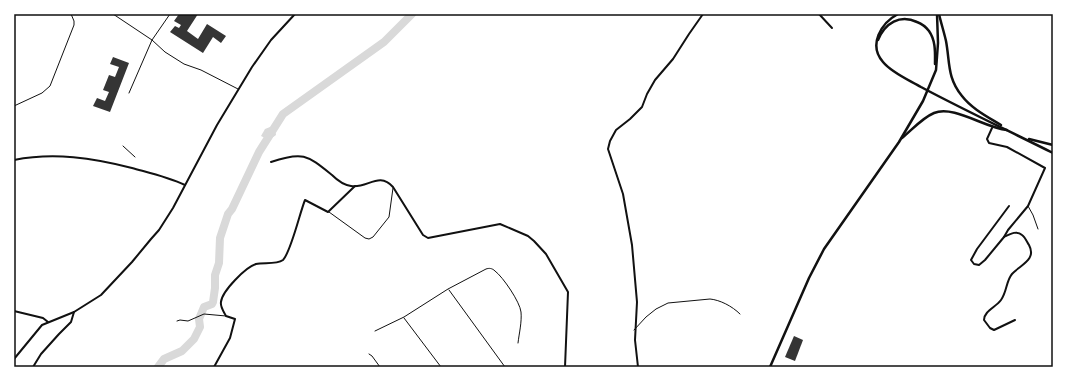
<svg xmlns="http://www.w3.org/2000/svg" width="1067" height="381" font-family="Overpass,sans-serif">
<style>
.water{fill:#d9d9d9}
.lines{fill:none;stroke-linecap:round;stroke-linejoin:round}
.river{stroke:#d9d9d9;stroke-width:8}
.building{fill:#353535}
.path{stroke:#111;stroke-width:1}
.service{stroke:#111;stroke-width:1}
.minor{stroke:#111;stroke-width:2}
.tertiary{stroke:#111;stroke-width:2}
.secondary{stroke:#111;stroke-width:2.5}
.neatline{fill:none;stroke:#111;stroke-width:1.5}
</style>
<rect width="100%" height="100%" fill="#fff"/>
<polygon class="water" points="270,127 275,130 276,135 269,140 261,136 265,129"/>
<g class="lines">
<polyline class="river" points="158,367 164,359 182,351 194,339 200,327 199,319 204,307 212,304 213,302 215,288 215,275 219,263 220,238 228,214 232,209 259,152 283,114 384,42 412,14"/>
</g>
<g class="building">
<polygon points="179,14 198,14 187,31 198,39 207,24 226,36 221,43 213,37 203,53 170,32 175,26 179,28 181,25 174,21"/>
<polygon points="113,57 129,63 110,112 93,106 97,98 105,101 109,92 103,90 109,75 115,77 119,67 110,64"/>
<polygon points="794,336 803,340 795,361 785,357"/>
</g>
<g class="lines">
<polyline class="path" points="123,146 135,157"/>
<g class="service">
<polyline points="113,14 152,40 165,52 184,64 201,70 238,89"/>
<polyline points="129,93 152,40 170,14"/>
<polyline points="14,106 42,93 50,86 74,25 74,21 71,14"/>
<polyline points="1028,206 1033,215 1038,229"/>
<polyline points="329,212 365,238 369,239 373,237 389,217 393,188"/>
<polyline points="449,290 505,367"/>
<polyline points="404,318 441,367"/>
<polyline points="177,321 180,320 188,321 204,314 226,316"/>
<path d="M634,330L646,317L656,309L668,303L710,299C720,300 732,306 740,314"/>
<path d="M375,331L404,317L448,289L486,269C489,268 492,268 495,271C503,277 520,302 521,312C522,322 519,334 518,343"/>
<polyline points="369,354 372,356 380,367"/>
</g>
<g class="minor">
<polyline points="819,14 832,28"/>
<polyline points="992,128 987,139 989,143 1007,147 1045,168 1028,206 1008,230 1004,237 985,260 979,265 974,264 971,260 977,249 1009,206"/>
<path d="M271,162C303,151 307,155 332,175C337,180 344,185 351,186C367,189 379,171 393,187L423,235L428,238L500,224L528,236L534,241L546,254L568,292L565,367"/>
<path d="M1004,237C1010,234 1017,230 1022,235C1025,237 1027,242 1029,245C1037,260 1020,265 1012,274C1006,281 1007,292 1001,300C996,307 984,311 984,320L990,328L994,330L1015,320"/>
<polyline points="14,311 43,318 48,322"/>
<polyline points="33,367 41,354 59,334 71,322 74,312"/>
<path d="M214,367L230,338L235,319L226,316C224,312 220,307 221,302C222,291 246,267 256,264C263,262 276,265 283,260C291,252 300,212 305,200L328,212L355,186"/>
</g>
<g class="tertiary">
<path d="M14,160C54,152 93,158 132,168C150,173 168,177 185,185"/>
<polyline points="14,359 42,325 74,312 101,295 132,262 151,239 159,230 173,208 217,125 252,67 271,40 295,14"/>
<polyline points="638,367 635,340 637,302 632,245 623,194 608,149 610,141 616,130 630,119 642,107 647,94 655,80 673,59 689,34 703,14"/>
</g>
<g class="secondary">
<path d="M898,14C881,23 868,45 883,62C892,73 909,80 921,87C964,110 1009,131 1053,153"/>
<path d="M939,14C941,23 944,32 946,41C950,62 947,78 962,96C972,109 988,117 1001,125"/>
<path d="M878,40C885,23 900,14 917,22C922,24 926,27 929,31C936,41 935,53 935,64"/>
<path d="M902,138C912,130 922,118 934,113C954,105 985,128 1007,130"/>
<polyline points="1029,139 1053,145"/>
<polyline points="770,367 809,278 824,249 899,142 923,101 936,70 938,43 937,14"/>
</g>
</g>
<rect width="1067" height="381" fill="none" stroke="#ffffff" stroke-width="30"/>
<rect x="15" y="15" width="1037" height="351" class="neatline"/>
</svg>
